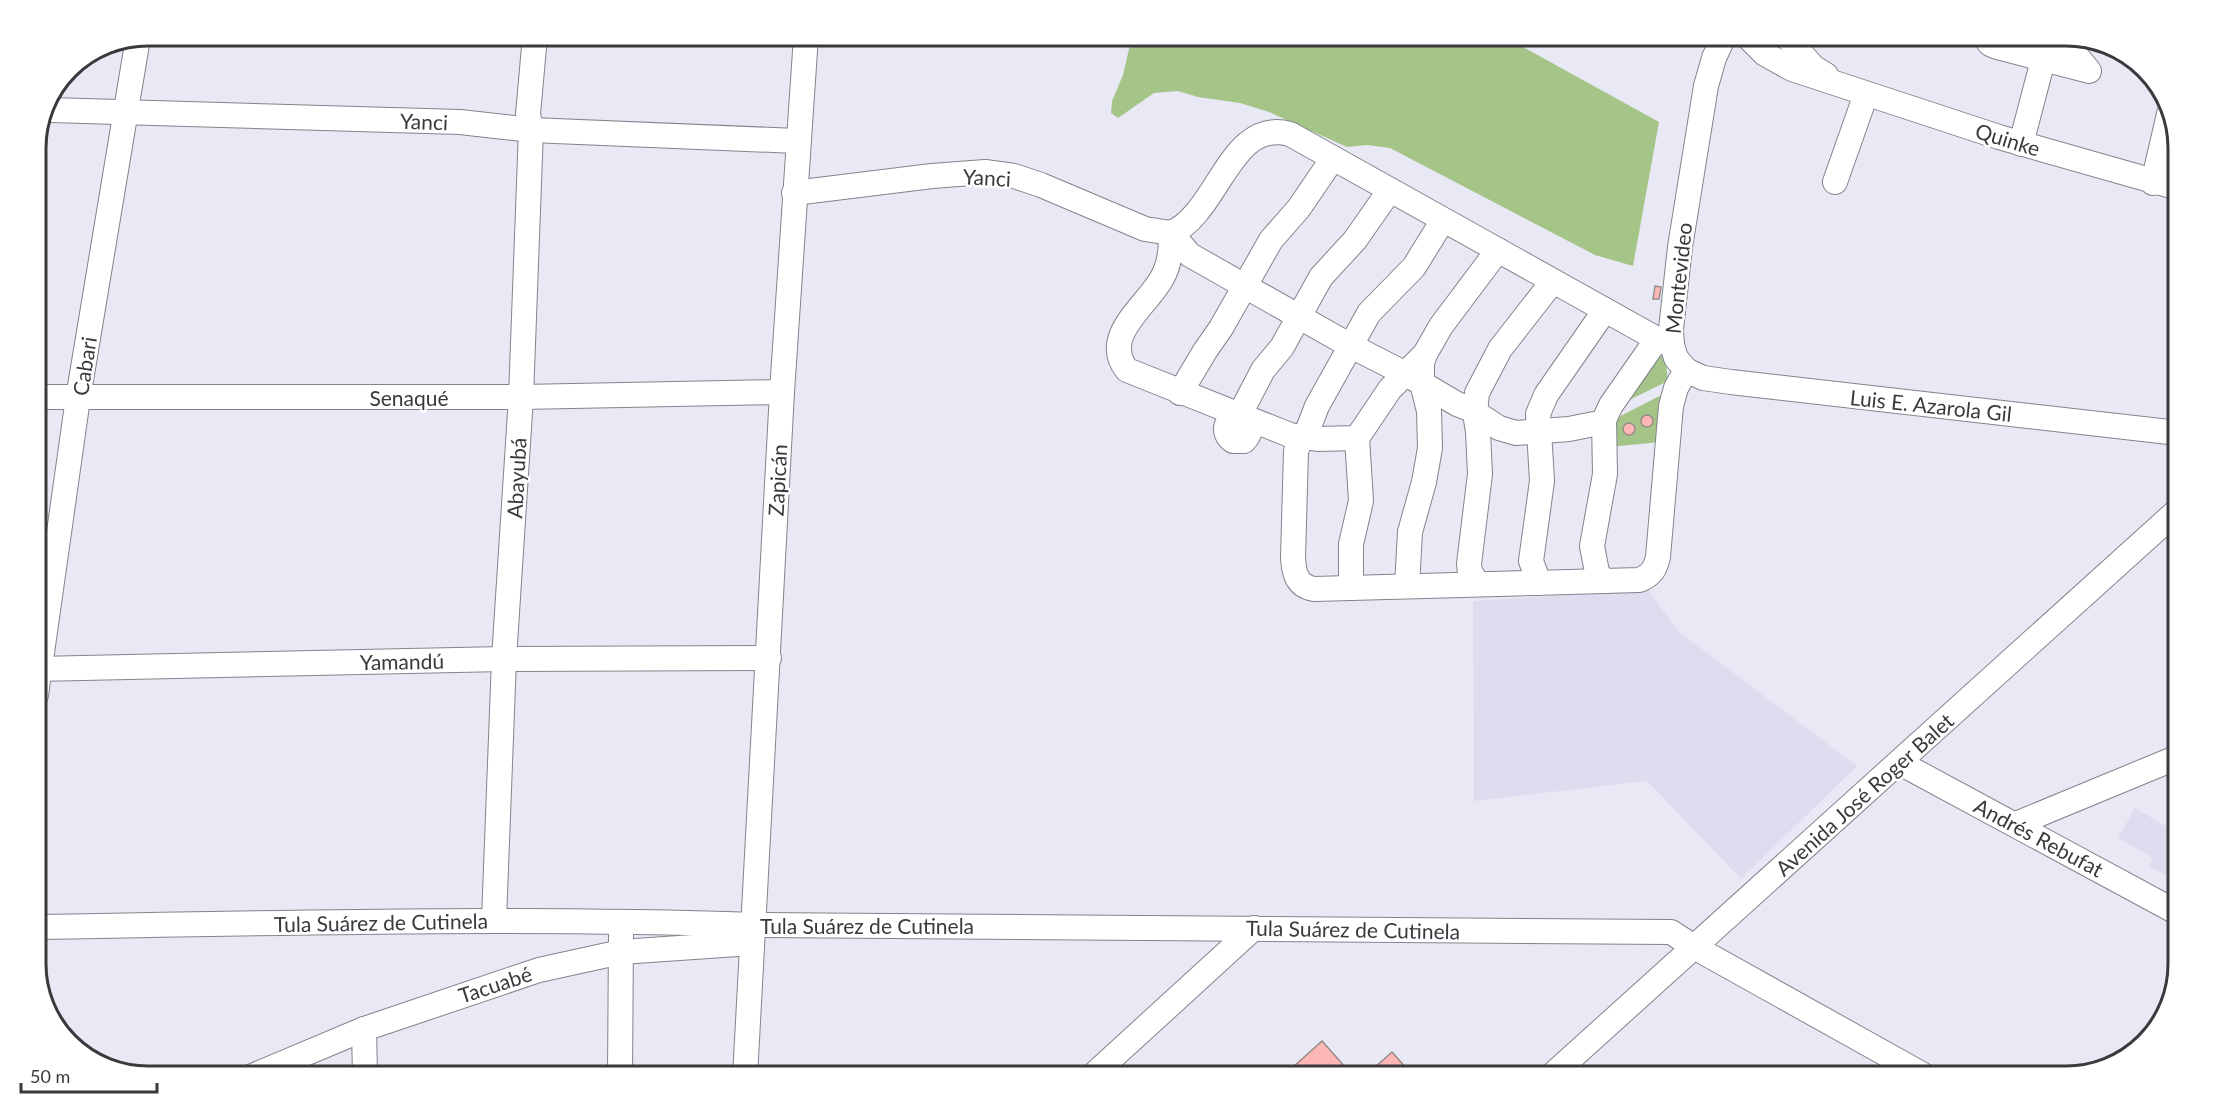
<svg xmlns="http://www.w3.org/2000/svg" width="2214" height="1113" font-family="Lato,sans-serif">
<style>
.built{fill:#ddddef}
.green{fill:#a5c488}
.building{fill:#fdb8b6;stroke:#978a89;stroke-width:1.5}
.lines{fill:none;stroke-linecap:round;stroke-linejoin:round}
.minor-casing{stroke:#83838d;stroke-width:26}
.minor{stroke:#fff;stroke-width:24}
.labels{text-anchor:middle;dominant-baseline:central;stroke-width:5;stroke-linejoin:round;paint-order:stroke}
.street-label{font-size:21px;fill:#39393e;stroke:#fff}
.rim{fill:none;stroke:#39393e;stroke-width:3}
</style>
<rect width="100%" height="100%" fill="#e9e9f5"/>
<g class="built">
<polygon points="1648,590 1679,632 1857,766 1741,879 1647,781 1474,801 1473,601"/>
<polygon points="2135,808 2178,833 2178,882 2149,866 2153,858 2118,838"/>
</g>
<g class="green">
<polygon points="1132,36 1528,36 1523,47 1659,122 1633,266 1595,255 1390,148 1367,145 1347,147 1269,112 1240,103 1198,97 1178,91 1154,93 1118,118 1111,113 1112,101 1123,75"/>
<polygon points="1659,353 1666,363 1668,381 1617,406"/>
<polygon points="1667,392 1661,442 1608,447 1609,422"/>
</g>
<g class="building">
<polygon points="1655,286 1661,287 1659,299 1653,299"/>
<circle cx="1647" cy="421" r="6"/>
<circle cx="1629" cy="429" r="6"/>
<polygon points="1322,1041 1354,1077 1282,1077"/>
<polygon points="1392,1052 1414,1077 1364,1077"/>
</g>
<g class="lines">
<defs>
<g id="minor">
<polyline points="1747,36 1765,54 1792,69 1999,137 2178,188"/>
<polyline points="1786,36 1813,67 1826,75"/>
<polyline points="1984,36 1990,44 1997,47 2089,71 2060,36"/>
<polyline points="50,110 460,122 531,130 797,141"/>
<polyline points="2021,144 2043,60 2049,46"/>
<polyline points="1835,182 1866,94"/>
<polyline points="2153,183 2169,114"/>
<polyline points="794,193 932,176 985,172 1014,176 1041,185 1145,229 1171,233"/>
<path d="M1443,220L1414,267L1369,313L1317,406L1307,432L1299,444L1296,451L1293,558C1294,574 1297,586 1314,589L1639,580C1652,575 1655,569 1658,557L1671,406L1676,388L1686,370L1676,358L1672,345L1671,329L1680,247L1706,86L1714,58L1724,36"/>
<path d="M1171,233C1218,214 1230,117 1290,134L1657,339L1672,345"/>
<path d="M1171,233C1171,249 1170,264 1162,278C1147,306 1100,336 1127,370L1290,435L1317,439L1357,438L1390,389L1425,354"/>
<polyline points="1171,233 1190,255 1349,345 1406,374 1457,404 1470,409 1499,428 1516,433 1569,429 1594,424"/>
<polyline points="1686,370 1703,378 1731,382 2178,433"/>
<polyline points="1180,393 1205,351 1221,328 1271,240 1299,208 1333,158"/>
<polyline points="36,397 521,397 782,392"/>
<path d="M1247,419C1252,428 1251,433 1244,441H1233C1221,432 1225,420 1239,416L1263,370L1282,347L1321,277L1355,240L1390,190"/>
<polyline points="1604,581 1597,572 1592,546 1605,474 1604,420 1611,405 1657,339"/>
<polyline points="1539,583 1531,561 1542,481 1538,414 1546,395 1605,310"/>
<polyline points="1478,584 1470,572 1469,564 1480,474 1478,432 1475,413 1477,393 1500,349 1553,281"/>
<polyline points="1407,586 1410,532 1424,482 1430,448 1429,411 1422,383 1422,363 1425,354 1441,326 1498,250"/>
<polyline points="1351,588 1351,544 1361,501 1357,438"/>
<polyline points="36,669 504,659 769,658"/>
<polyline points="36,695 78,398 138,38"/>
<polyline points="1900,763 2178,913"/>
<polyline points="2016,824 2178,757"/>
<polyline points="494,920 504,659 521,397 531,130 528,114 535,36"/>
<path d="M36,927C276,923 515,917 754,925L1671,932L1694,947L1927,1077"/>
<polyline points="364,1029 365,1077"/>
<polyline points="250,1077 364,1029 539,970 621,952 752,943"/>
<polyline points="620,1077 621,935"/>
<polyline points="745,1077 782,392 806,36"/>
<polyline points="1091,1077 1254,928"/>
<polyline points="1550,1077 2178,510"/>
</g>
</defs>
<use href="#minor" class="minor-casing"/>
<use href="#minor" class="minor"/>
</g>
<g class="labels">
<g class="street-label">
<text transform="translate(424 121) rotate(2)">Yanci</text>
<text transform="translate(2008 139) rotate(17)">Quinke</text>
<text transform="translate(987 177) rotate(3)">Yanci</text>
<text transform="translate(1678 278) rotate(-84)">Montevideo</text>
<text transform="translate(84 366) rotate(-81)">Cabari</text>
<text x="409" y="397">Senaqué</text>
<text transform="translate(1931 405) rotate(6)">Luis E. Azarola Gil</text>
<text transform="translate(516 478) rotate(-87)">Abayubá</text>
<text transform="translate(777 480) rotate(-87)">Zapicán</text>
<text transform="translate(402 661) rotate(-1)">Yamandú</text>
<text transform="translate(1864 794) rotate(-42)">Avenida José Roger Balet</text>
<text transform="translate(2039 837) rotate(28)">Andrés Rebufat</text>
<text transform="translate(381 922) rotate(-1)">Tula Suárez de Cutinela</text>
<text x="867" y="925">Tula Suárez de Cutinela</text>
<text transform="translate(1353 929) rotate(1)">Tula Suárez de Cutinela</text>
<text transform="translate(495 984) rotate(-18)">Tacuabé</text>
</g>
</g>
<path d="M0 0H2214V1113H0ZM148 46H2066A102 102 0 0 1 2168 148V964A102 102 0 0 1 2066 1066H148A102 102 0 0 1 46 964V148A102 102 0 0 1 148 46Z" fill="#fff" fill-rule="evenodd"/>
<path class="rim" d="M148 46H2066A102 102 0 0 1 2168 148V964A102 102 0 0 1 2066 1066H148A102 102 0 0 1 46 964V148A102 102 0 0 1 148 46Z"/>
<path d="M21 1083v9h136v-9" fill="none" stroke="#39393e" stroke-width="3"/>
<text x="30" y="1083" font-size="18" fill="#39393e" stroke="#ffffff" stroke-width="4.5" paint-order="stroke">50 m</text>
</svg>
